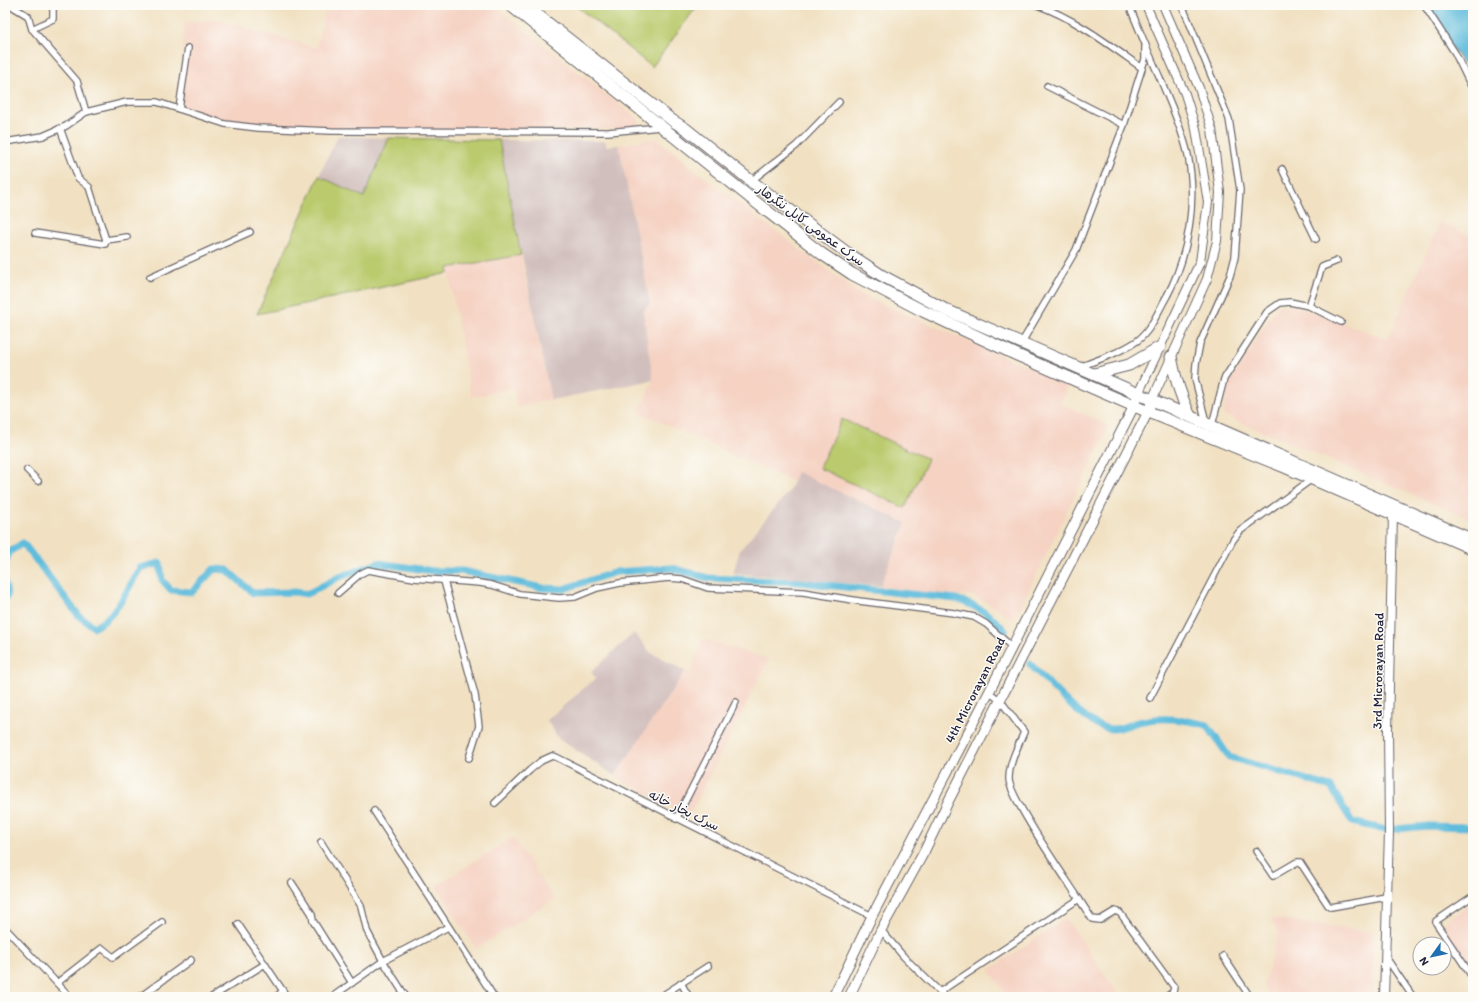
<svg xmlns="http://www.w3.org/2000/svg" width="1478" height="1002" font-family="Itim,'Playpen Sans Arabic',sans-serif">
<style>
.built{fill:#f5d2c2}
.industrial{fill:#d1bfbd}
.green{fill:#baca6d;stroke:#6e7654}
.water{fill:#5ebcdc;stroke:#406f8c}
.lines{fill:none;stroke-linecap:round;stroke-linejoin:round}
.canal{stroke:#5ebcdc;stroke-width:7}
.street-casing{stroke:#6a656a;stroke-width:8}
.secondary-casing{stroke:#6a656a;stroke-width:10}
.primary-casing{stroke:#6a656a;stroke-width:11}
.highway-casing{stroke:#6a656a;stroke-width:13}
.street{stroke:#fff;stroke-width:5.5}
.secondary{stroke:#fff;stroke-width:8}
.primary{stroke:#fff;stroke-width:9}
.highway{stroke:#fff;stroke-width:11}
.labels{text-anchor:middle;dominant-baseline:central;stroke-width:3;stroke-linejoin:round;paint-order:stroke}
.street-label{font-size:13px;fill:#22223b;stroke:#fdfcf7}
</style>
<rect width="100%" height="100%" fill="#fdfcf7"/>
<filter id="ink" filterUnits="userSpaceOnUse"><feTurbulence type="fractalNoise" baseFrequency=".025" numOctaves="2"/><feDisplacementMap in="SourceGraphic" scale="8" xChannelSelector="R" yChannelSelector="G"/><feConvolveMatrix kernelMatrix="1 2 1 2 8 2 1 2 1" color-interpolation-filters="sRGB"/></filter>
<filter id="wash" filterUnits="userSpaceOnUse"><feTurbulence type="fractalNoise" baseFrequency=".012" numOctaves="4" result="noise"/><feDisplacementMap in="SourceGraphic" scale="16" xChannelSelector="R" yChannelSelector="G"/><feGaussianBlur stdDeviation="0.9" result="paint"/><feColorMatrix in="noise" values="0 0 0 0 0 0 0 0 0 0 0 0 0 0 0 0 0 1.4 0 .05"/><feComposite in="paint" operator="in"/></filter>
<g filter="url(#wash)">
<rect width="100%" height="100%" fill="#f1e1c2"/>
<g class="built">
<polygon points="326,5 493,5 639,120 639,129 331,131 242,126 179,109 185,22 217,20 317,48"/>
<polygon points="656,138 697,172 861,295 1069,384 1060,403 1109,426 1016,616 1010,617 1000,610 971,595 950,596 880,586 906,523 797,473 793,482 639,412 653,380 643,312 650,303 619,145"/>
<polygon points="1440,222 1473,237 1473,520 1223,415 1230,381 1271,315 1279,306 1289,304 1388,339"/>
<polygon points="521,255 551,400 517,407 513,388 471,397 448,268"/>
<polygon points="702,639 769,659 689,816 615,776 685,671 691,673"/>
<polygon points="513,837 554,899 476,949 436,886"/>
<polygon points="1473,902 1473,971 1441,924"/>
<polygon points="1066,918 1120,997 1008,997 989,970"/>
<polygon points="1271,918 1373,932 1373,997 1270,997 1263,986 1279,932"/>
</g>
<g class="industrial">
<polygon points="338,136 389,138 364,197 319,176"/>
<polygon points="499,140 606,141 606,146 619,145 650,303 643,312 653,380 551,400"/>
<polygon points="797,472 906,523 880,586 733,573 740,550 789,491"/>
<polygon points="634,633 651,653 685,671 615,776 558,738 547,720 596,678 591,672"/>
</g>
<g class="green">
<polygon points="575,5 698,5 652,67"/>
<polygon points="389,138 499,140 521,255 448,268 449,273 257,314 319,176 364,197"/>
<polygon points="842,419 928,459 905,508 819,468"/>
</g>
<polygon class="water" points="1426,5 1472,5 1473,76 1468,65 1465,62 1462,63"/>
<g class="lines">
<g class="canal">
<path d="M5,565L9,552L23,543L79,616L94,627C116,618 128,588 140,568L160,563L162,580L171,590L192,592L214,569L227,570L253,593L295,592L307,594L337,578L378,563L433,571H462L543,588L563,589L616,572L671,568L708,578L799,582L956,599C976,606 991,614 1005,631"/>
<polyline points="5,584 7,595 5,599"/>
<path d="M1030,664C1048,682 1087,729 1113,729C1123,729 1133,722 1143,721C1165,716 1185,720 1207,725L1229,757L1331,787L1352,822L1386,830L1427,826L1473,827"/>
</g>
</g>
</g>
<g filter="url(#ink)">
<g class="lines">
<defs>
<g id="street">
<polyline points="10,5 28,16 32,29 77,81 86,112"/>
<path d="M1037,5C1076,19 1108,44 1142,68"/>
<polyline points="1182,5 1229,119 1240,190 1235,257 1230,276 1200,343 1196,364 1195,379 1206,422"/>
<polyline points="1424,5 1455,53 1473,90"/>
<polyline points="32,29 53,19 53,5"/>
<polyline points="1047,86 1124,125"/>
<polyline points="179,109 188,48"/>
<polyline points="60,128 78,178 89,187 106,240"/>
<polyline points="5,142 43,136 66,126 86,112 127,102 157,102 225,124 258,128 331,131 608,132 660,127"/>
<polyline points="1282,169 1316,239"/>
<polyline points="751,181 796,146 839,102"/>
<polyline points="35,233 105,244 106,240 127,237"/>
<polyline points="150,277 250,232"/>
<polyline points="1309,306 1322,267 1337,261"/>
<polyline points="1022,342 1076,250 1124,125 1145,59 1145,47"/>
<path d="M1079,367C1098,360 1119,353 1137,341C1151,331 1158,311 1167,296C1189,255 1197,201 1188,155C1182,128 1170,103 1160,78C1149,54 1139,29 1129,5"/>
<polyline points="1212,425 1224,379 1267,312 1280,303 1290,302 1309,306 1341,322"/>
<polyline points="27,470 38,481"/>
<polyline points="444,581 475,695 479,726 469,758"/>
<polyline points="338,593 360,574 368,570 414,578 480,583 492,585 520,594 559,598 575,597 597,588 620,583 669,578 682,579 708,588 803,592 859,601 954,613 974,617 986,624 1011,646"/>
<polyline points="1150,698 1233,540 1240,531 1312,479"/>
<polyline points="495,803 530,770 541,761 552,756 556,757 872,916"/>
<polyline points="374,811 494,997"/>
<polyline points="676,819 736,702"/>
<polyline points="321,842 361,906 367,931 383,961 406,997"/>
<polyline points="1256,851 1273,876 1297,862 1300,862 1328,905 1331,907 1386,897"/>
<polyline points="292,883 312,914 313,921 352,983"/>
<polyline points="1473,896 1436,921 1436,923 1473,978"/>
<polyline points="1079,899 1092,919 1100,920 1115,911 1120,913 1174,987 1173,992 1166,997"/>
<polyline points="238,924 287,997"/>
<polyline points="5,928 70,997"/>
<polyline points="881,930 904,957 945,997"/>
<polyline points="1223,956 1250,997"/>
<polyline points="1385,956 1413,997"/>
<polyline points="57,983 102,948 113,957 115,956 162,922"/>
<polyline points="681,983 689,997"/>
<path d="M941,991L1079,899C1066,879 1009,797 1009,779C1009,762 1018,747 1024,732L1000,700L988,692"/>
<polyline points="140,997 191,960"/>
<polyline points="212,997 265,964"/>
<polyline points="276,997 283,991"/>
<polyline points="332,997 383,961 448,927"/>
<polyline points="660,997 708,966"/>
</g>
<g id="secondary">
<polyline points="1138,394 1200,262 1208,202 1196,129 1185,94 1146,5"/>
<polyline points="1152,400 1207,279 1217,241 1220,192 1212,129 1199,88 1163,5"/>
<polyline points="1384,997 1389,832 1388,729 1393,515"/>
</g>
<g id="primary">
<polyline points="833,997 872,916 983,704 1134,406 1138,394"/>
<polyline points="849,997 881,930 924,852 948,802 1148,412 1152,400"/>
</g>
<g id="highway">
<polyline points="510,5 753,200 822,254 852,274 923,311 1017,355 1134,406 1287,468 1473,549"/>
<polyline points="525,5 673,121 686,129 751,181 846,252 881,275 946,310 1473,540"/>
<path d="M1171,357C1175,378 1181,397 1190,416"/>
<polyline points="1094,374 1129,365 1160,347"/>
</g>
</defs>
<use href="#street" class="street-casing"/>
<use href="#secondary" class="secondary-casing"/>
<use href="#primary" class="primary-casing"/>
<use href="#highway" class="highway-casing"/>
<use href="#street" class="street"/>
<use href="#secondary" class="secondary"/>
<use href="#primary" class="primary"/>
<use href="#highway" class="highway"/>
</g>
</g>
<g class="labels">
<g class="street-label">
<text transform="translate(811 225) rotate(36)">سرک عمومی کابل ننگرهار</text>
<text transform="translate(1378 671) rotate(-89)">3rd Microrayan Road</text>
<text transform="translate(975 690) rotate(-63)">4th Microrayan Road</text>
<text transform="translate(684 810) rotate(26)">سرک بخار خانه</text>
</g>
</g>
<rect width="1478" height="1002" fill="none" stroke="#fdfcf7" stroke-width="20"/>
<g transform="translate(1432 956) rotate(237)"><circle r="19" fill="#fdfcf7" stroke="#a5a5ac"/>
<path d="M0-3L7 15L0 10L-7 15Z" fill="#1f6fb2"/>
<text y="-6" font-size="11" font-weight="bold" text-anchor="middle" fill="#22223b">N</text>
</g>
</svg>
